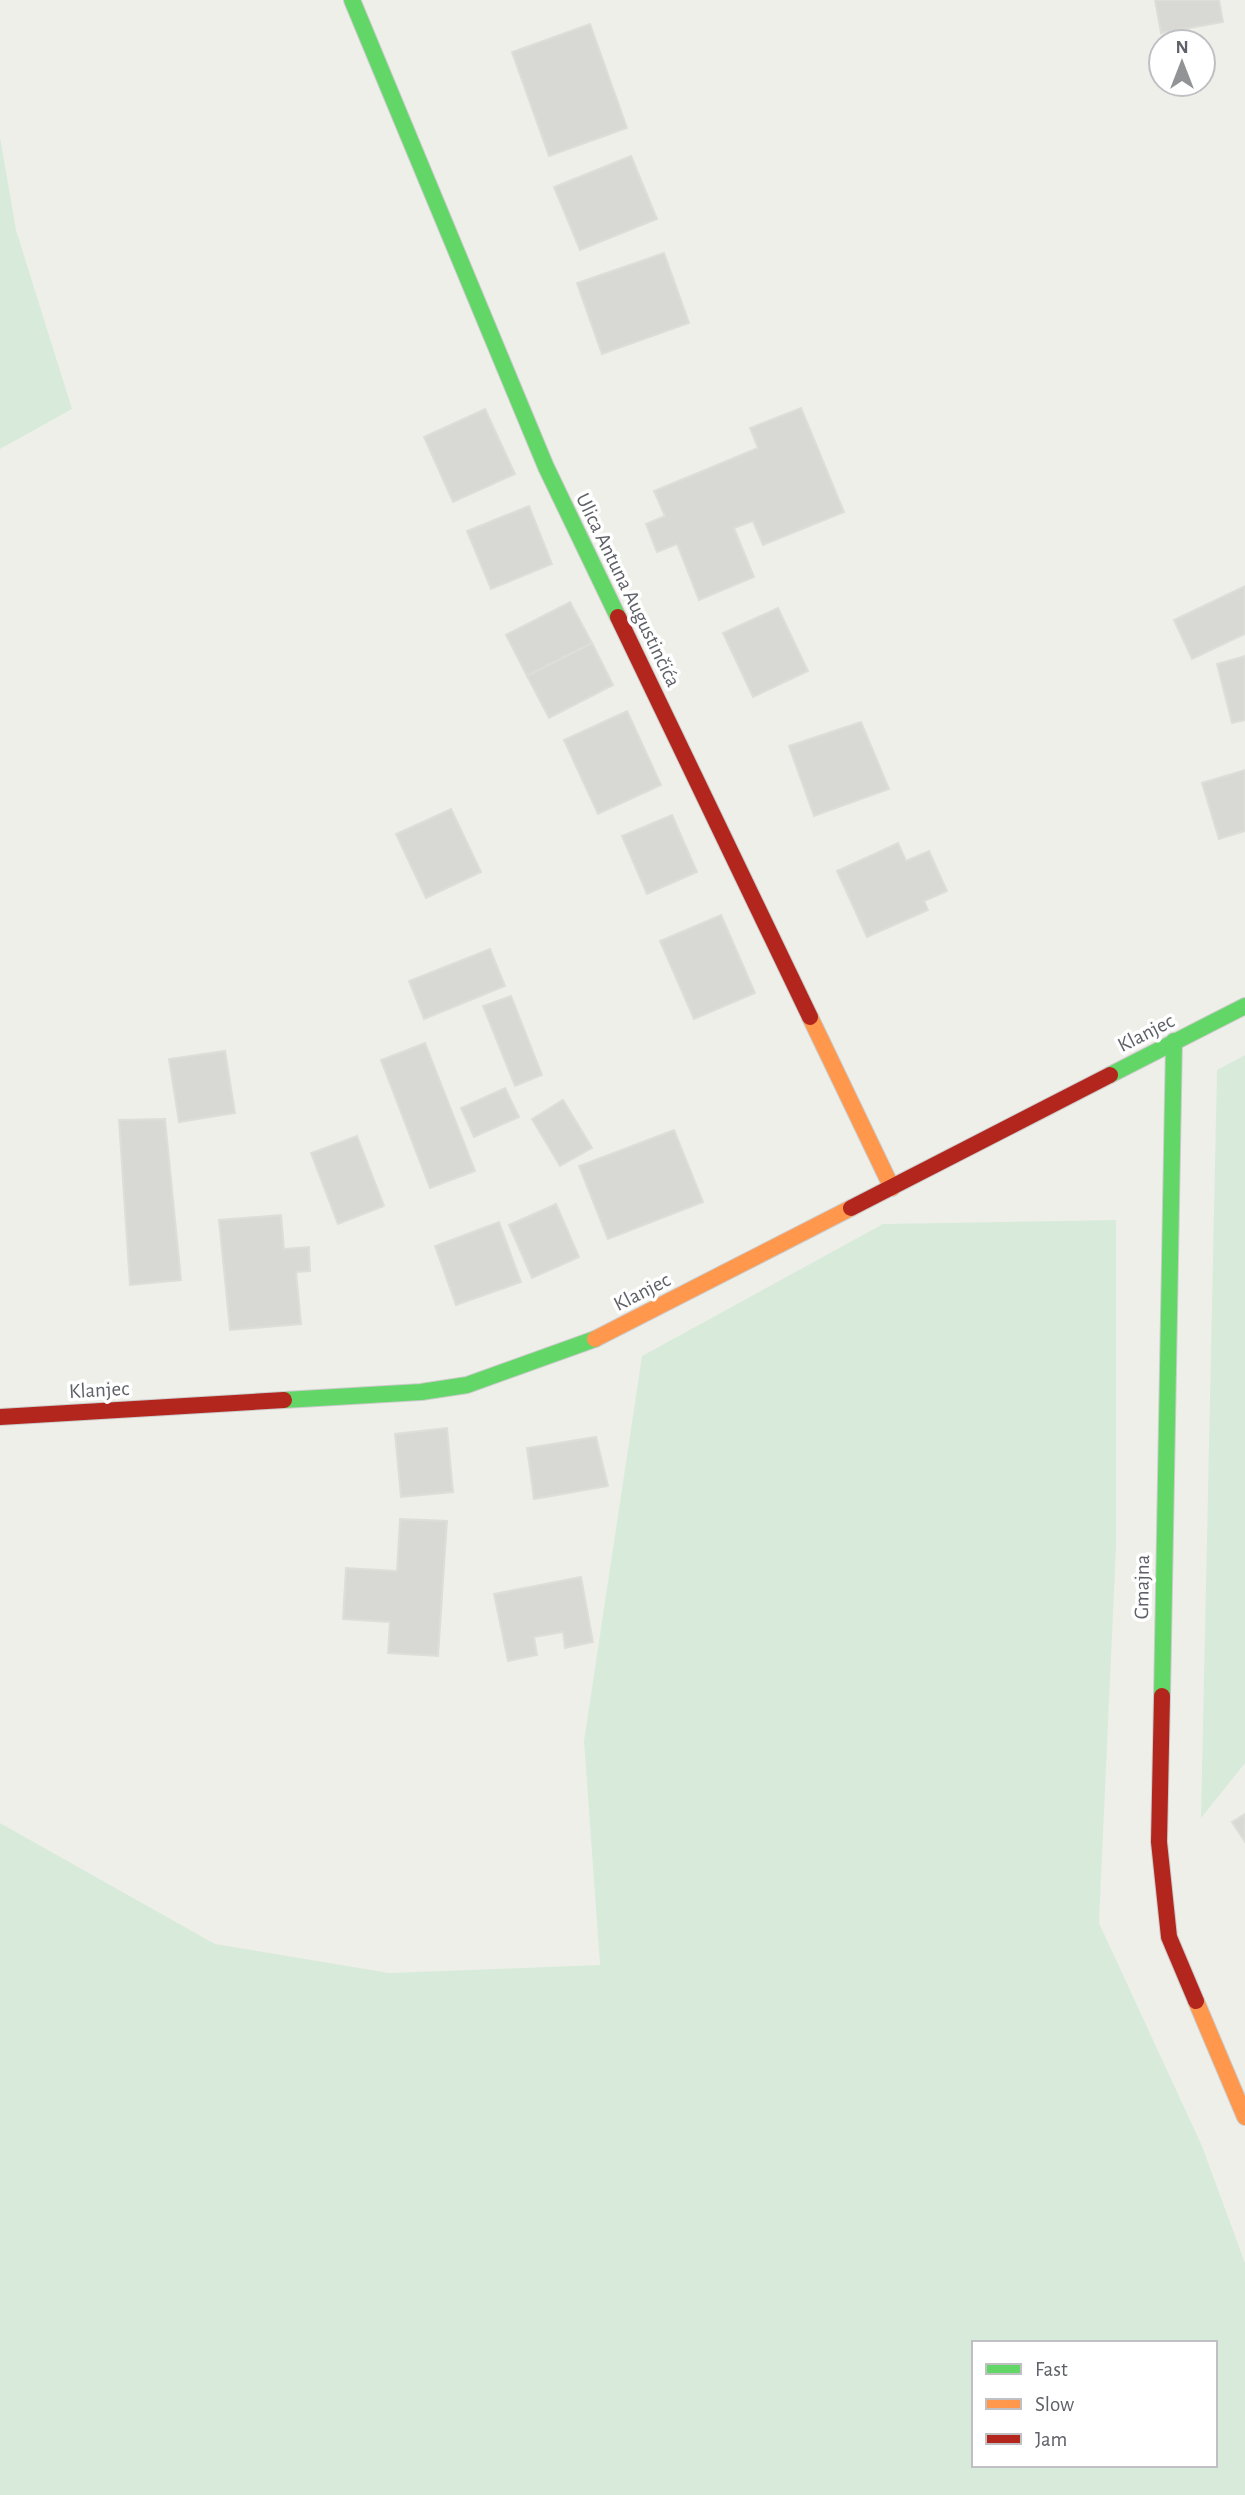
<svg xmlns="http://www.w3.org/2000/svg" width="1245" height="2495" font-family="'Alegreya Sans',sans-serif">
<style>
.green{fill:#d8ebda;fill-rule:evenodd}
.building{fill:#d8d8d5;stroke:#deded9;stroke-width:2}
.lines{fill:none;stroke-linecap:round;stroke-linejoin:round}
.fast-casing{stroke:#ccc;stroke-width:18}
.slow-casing{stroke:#ccc;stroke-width:18}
.jam-casing{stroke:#ccc;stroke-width:18}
.fast{stroke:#63d668;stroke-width:16}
.slow{stroke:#ff974d;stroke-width:16}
.jam{stroke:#b3261e;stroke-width:16}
.labels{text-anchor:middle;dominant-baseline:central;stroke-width:7;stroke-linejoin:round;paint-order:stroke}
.street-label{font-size:21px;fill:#5f6168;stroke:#fff}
</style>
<rect width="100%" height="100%" fill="#efefea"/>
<g class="green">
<polygon points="0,137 16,230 72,409 0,449"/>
<polygon points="1245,1055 1245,1763 1201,1818 1217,1070"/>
<path d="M1116,1220V1547L1099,1923L1202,2146L1245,2263V2495H0V1823L215,1944L389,1973L600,1965L584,1741L642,1356L883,1224ZM974,2343H1215V2465H974Z"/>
</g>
<g class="building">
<polygon points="1155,0 1219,0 1223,22 1161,33"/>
<polygon points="590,24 627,128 549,156 512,52"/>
<polygon points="631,156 657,219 580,250 554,187"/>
<polygon points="664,253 689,323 602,354 577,283"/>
<polygon points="801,408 844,512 763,545 753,521 734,528 754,577 699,600 677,544 657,552 646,524 665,516 654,491 758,448 750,428"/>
<polygon points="485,409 515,474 453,502 424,437"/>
<polygon points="529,506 552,564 491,589 467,531"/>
<polygon points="1245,586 1245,634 1192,659 1174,620"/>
<polygon points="570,602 592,643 527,676 506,635"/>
<polygon points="778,608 808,671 753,697 723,633"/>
<polygon points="592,643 613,685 549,718 527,676"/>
<polygon points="1245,656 1245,720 1232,723 1217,664"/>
<polygon points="627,711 661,785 598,814 564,740"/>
<polygon points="861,722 889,789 814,816 789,746"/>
<polygon points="1245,770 1245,831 1219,839 1202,783"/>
<polygon points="451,809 481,872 426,898 396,834"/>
<polygon points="672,815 697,872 647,894 622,836"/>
<polygon points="898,843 906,861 929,851 947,891 924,901 928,910 867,937 837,871"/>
<polygon points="721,915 755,993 694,1019 660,941"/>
<polygon points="490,949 505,986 424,1019 409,981"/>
<polygon points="511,996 542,1075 515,1086 483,1006"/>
<polygon points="425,1043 475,1171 430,1188 381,1060"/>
<polygon points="225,1051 235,1113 179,1122 169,1059"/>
<polygon points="505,1088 519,1117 474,1137 461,1108"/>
<polygon points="563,1100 592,1148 560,1166 532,1119"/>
<polygon points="165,1119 181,1280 130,1285 119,1120"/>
<polygon points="674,1130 703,1202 608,1239 579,1166"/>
<polygon points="357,1136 384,1206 338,1224 311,1153"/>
<polygon points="556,1204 579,1257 532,1278 509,1225"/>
<polygon points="281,1215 284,1249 309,1247 310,1271 296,1272 301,1324 230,1330 219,1220"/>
<polygon points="499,1222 521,1282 456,1305 435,1246"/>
<polygon points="447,1428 453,1492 401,1497 395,1434"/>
<polygon points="596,1437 608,1486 534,1499 527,1448"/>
<polygon points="400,1519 447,1521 438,1656 388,1653 390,1622 343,1619 346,1568 397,1571"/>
<polygon points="581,1577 593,1642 565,1648 563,1632 534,1637 537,1655 508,1661 494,1594"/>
<polygon points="1245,1814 1245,1842 1232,1822"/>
</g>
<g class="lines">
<defs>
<g id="fast">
<polyline points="352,0 546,467 618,617"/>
<polyline points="1110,1075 1245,1006"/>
<polyline points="284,1400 421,1392 467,1385 595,1339"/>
<polyline points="1162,1696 1174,1041"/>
</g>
<g id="slow">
<polyline points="810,1017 892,1188"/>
<polyline points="595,1339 851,1208"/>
<polyline points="1196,2001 1245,2117"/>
</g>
<g id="jam">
<polyline points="618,617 810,1017"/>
<polyline points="851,1208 1110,1075"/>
<polyline points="0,1417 284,1400"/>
<polyline points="1162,1696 1159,1842 1169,1937 1196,2001"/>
</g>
</defs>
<use href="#fast" class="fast-casing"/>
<use href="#slow" class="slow-casing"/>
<use href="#jam" class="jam-casing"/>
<use href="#fast" class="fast"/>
<use href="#slow" class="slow"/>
<use href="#jam" class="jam"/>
</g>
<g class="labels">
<g class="street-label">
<text transform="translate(628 590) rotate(64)">Ulica Antuna Augustinčića</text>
<text transform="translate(1146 1033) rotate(-27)">Klanjec</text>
<text transform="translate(642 1292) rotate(-27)">Klanjec</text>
<text transform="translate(99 1390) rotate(-3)">Klanjec</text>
<text transform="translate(1142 1587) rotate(-89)">Gmajna</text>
</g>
</g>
<rect x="972" y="2341" width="245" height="126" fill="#ffffff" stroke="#bfc0c3" stroke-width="2"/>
<rect x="986" y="2364" width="35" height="10" fill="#63d668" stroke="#bfc0c3" stroke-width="2"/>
<text x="1035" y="2376" font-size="21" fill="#5f6168">Fast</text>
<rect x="986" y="2399" width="35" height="10" fill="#ff974d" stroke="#bfc0c3" stroke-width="2"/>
<text x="1035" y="2411" font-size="21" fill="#5f6168">Slow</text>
<rect x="986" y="2434" width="35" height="10" fill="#b3261e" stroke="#bfc0c3" stroke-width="2"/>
<text x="1035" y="2446" font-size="21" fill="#5f6168">Jam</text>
<g transform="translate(1182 63)"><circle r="33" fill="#ffffff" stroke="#bfc0c3" stroke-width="2"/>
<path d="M0-5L12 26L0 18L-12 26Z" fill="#919396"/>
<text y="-10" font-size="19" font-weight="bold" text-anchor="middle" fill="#5f6168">N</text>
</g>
</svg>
